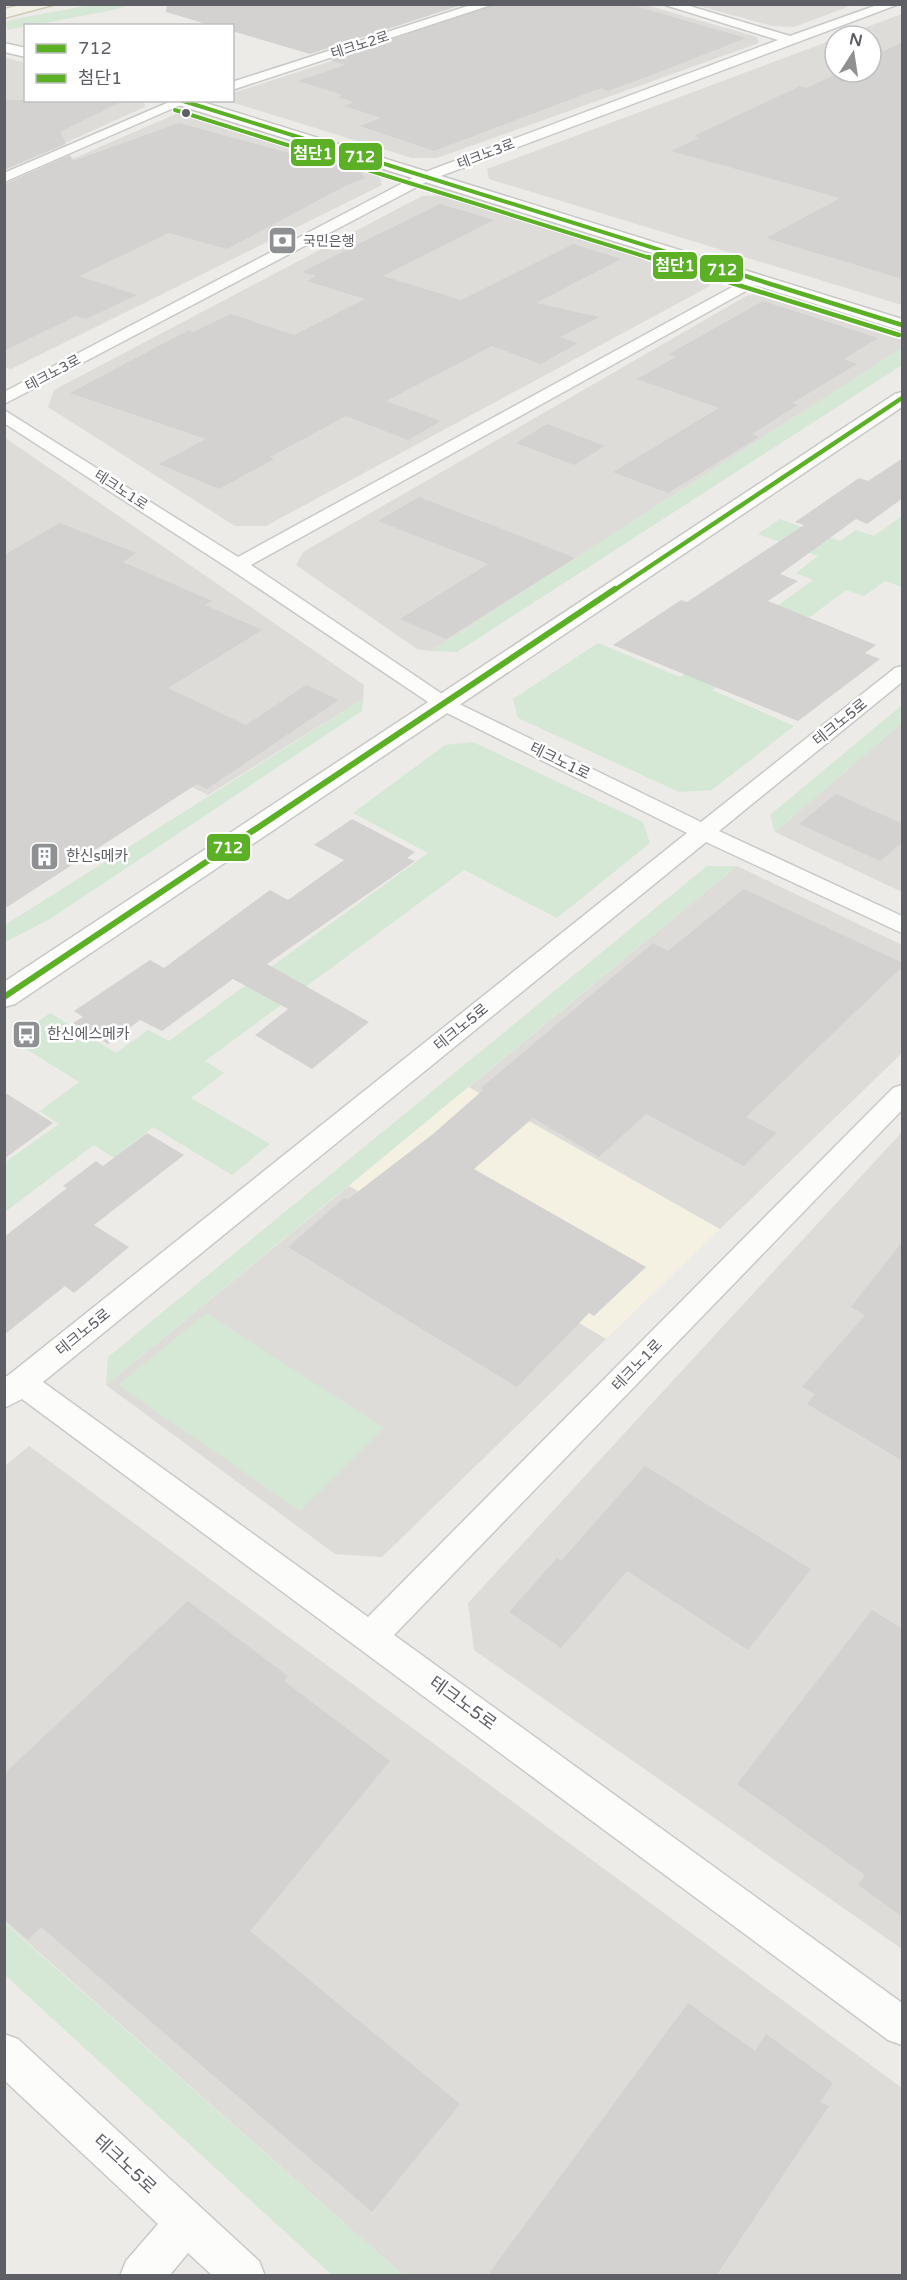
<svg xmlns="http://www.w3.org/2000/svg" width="907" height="2280" font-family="'Varela Round','Noto Sans KR',sans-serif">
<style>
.commercial{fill:#f4f1e2}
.industrial{fill:#dddcd8}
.green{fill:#d5e7d5}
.building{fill:#d3d2d0}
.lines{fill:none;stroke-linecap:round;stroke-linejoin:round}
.minor-casing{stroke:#c9c9c9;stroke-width:3}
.secondary-casing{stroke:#c7c8c7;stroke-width:3}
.primary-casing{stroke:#d2ccb7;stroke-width:3}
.minor{fill:#fcfcfb;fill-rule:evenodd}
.secondary{fill:#fcfcfb;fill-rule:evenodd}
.primary{fill:#f2f1e8;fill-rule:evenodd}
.bus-1-far2-casing{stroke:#fff;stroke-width:6}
.bus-1-far1-casing{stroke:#fff;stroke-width:8}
.bus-1-casing{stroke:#fff;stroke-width:10}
.bus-2-far1-casing{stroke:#fff;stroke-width:6}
.bus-2-casing{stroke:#fff;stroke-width:8}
.bus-1-far2{stroke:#5bb025;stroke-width:4}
.bus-1-far1{stroke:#5bb025;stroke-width:4.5}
.bus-1{stroke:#5bb025;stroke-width:6}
.bus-2-far1{stroke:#5bb025;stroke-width:4}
.bus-2{stroke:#5bb025;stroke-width:4.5}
.bus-dot{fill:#5d5f64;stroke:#fff;stroke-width:2}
.labels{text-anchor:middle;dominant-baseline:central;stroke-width:5;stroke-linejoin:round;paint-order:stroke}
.far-street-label{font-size:14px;fill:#5d5f64;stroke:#fff}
.far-poi-label{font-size:14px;fill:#5d5f64;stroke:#fff;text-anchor:start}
.street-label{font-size:15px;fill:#5d5f64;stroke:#fff}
.poi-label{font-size:15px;fill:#5d5f64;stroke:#fff;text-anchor:start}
.near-street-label{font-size:18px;fill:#5d5f64;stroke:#fff}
.line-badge{stroke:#fff;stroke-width:2}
.badge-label{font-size:16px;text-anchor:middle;font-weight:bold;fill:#fff}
</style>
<rect width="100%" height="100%" fill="#ecebe7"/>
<polygon class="commercial" points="468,1087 720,1229 606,1339 349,1186"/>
<g class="industrial">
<polygon points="504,5 646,5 757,37 759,43 437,158 412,158 231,102 233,93"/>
<polygon points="696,5 853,5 794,27 772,26"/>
<polygon points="902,14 902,305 489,179 487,169 835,39 835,72 871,72 871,36 842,36"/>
<polygon points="4,57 25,63 26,100 144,101 145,107 5,170"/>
<polygon points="176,114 194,114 378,174 382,185 11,369 5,367 5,188"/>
<polygon points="449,195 707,276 710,286 266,526 235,526 48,407 54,390 422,196"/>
<polygon points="769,294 902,335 902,348 431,651 417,649 296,565 303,552 748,295"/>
<polygon points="4,437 364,685 363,699 208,795 5,694"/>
<polygon points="902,723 902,892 775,832"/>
<polygon points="737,866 902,945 902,1053 720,1229 469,1087"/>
<polygon points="902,1132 902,1949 474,1650 468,1603"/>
<polygon points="349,1186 606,1339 382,1557 335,1554 106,1385"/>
<polygon points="29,1446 902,2088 902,2275 403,2275 5,1922 5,1466"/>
</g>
<g class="green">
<polygon points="90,5 128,5 118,9 7,30 7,21 15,19"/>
<polygon points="902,348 902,365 457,652 431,651"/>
<polygon points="902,516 902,587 885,581 864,596 846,590 712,690 794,726 712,790 679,792 518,718 513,699 598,643 680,677 813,580 796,573 818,556 758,534 780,519 840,541 856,530 874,536"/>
<polygon points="363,699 362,711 50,919 5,942 5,925"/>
<polygon points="902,705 902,723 775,832 770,815"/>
<polygon points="473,742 643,822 650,843 557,918 464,870 205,1061 224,1073 191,1098 270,1144 232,1175 153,1127 114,1158 94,1145 5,1212 4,1163 59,1124 40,1111 79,1082 12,1040 50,1013 116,1053 148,1030 169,1041 428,853 353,813 445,745"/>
<polygon points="707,866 737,866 106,1385 108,1357"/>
<polygon points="206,1313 384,1428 300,1511 118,1385"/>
<polygon points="4,1922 42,1956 403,2275 332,2275 5,1975"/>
</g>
<g class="building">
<polygon points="167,4 465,4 310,54 232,31 232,26 213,26 166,12"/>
<polygon points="496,4 628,4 746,38 662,71 608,91 601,88 434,151 360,126 381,118 345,106 354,102 338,97 343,95 298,81 345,65 330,60"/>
<polygon points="903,42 903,279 766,238 840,198 671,151 699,138 694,136 800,86 807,88 840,72 871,72 871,57"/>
<polygon points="4,100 125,100 60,132 66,144 4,170"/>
<polygon points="179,123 289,153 304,147 350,161 365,178 345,186 227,249 169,233 79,276 137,295 86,319 76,316 4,351 4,184 70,155 73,161"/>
<polygon points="440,204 494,220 383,276 461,300 573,244 621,259 536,303 599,317 560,337 578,343 541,364 492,346 386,401 441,421 408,440 346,416 270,457 274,459 219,489 159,464 206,439 70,393 189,330 193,332 231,314 294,335 365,299 307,281 316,276 302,272"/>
<polygon points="763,301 878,338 844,359 857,364 792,403 798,405 752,434 759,437 668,493 613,472 719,408 637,379 676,357 669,354"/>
<polygon points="547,424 605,446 574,465 516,443"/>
<polygon points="903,458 903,498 867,524 856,519 780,574 798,581 768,601 876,645 865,653 880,659 798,721 613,645 681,600 687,602 804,525 795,522 859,478 868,481"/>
<polygon points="419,497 528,539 575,558 446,639 400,619 488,564 378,521"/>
<polygon points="60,523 136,553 123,562 212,601 205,605 262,630 168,688 246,725 306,685 339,700 207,789 197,784 4,909 4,555"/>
<polygon points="836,794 903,824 903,842 880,861 799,824"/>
<polygon points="352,819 415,852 407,858 415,861 267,964 369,1022 312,1069 255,1035 288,1009 233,979 162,1031 140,1020 108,1044 73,1023 83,1017 74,1011 150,960 164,968 270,890 288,900 344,860 314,845"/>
<polygon points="744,889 903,963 903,966 746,1117 776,1133 744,1166 646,1114 599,1157 533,1118 474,1169 646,1267 594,1316 589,1313 517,1387 288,1247 344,1198 347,1200 433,1134 483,1090 481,1088 653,943 668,951"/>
<polygon points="4,1092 53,1123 4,1159"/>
<polygon points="147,1133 184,1155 94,1225 129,1247 74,1293 65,1286 4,1335 4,1237 67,1188 63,1186 96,1161 103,1166"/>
<polygon points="903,1241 903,1461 807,1404 815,1394 802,1387 865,1315 851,1307"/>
<polygon points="645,1466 811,1569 748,1650 627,1571 561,1648 509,1612 557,1558 561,1561"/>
<polygon points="188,1601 288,1676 284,1681 390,1761 250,1931 460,2104 372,2212 41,1927 28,1940 4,1919 4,1774"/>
<polygon points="872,1610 903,1629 903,1917 858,1885 865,1875 737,1784"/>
<polygon points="688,2003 755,2051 766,2034 833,2083 820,2102 829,2106 716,2276 487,2276"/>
</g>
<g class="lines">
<defs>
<g id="minor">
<polygon points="474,4 494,4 232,90 232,82"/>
<polygon points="662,4 683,4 790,36 880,4 899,4 430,180 4,404 4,392 420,174 778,40"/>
<polygon points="174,100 192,100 4,182 4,173"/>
<polygon points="756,274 762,276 764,279 762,282 251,565 451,700 701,822 895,668 902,666 902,682 719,831 902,916 902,933 706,842 43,1382 368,1617 893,1088 902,1085 902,1110 394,1635 902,2003 902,2045 888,2040 22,1399 4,1408 4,1378 10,1374 687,833 437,708 230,569 4,423 4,410 238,557"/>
<polygon points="4,2034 18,2039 259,2261 265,2276 213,2276 188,2253 169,2276 120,2276 126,2261 158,2224 4,2080"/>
</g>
<g id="secondary">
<polygon points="4,43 26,48 26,57 4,52"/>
<polygon points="170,100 196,100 902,319 902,331 172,103"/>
<polygon points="902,392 902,407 15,1004 4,1007 4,982 895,394"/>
</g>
<polygon id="primary" points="27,4 56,4 4,18 4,9"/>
</defs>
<use href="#minor" class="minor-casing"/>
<use href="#secondary" class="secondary-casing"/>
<use href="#primary" class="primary-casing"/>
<use href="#minor" class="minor"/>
<use href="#secondary" class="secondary"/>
<use href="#primary" class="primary"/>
<defs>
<polyline id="bus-1-far2" points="180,100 689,259"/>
<g id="bus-1-far1">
<polyline points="684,257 902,325"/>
<polyline points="613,591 902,398"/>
</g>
<polyline id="bus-1" points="4,997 615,589"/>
<polyline id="bus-2-far1" points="175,110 653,259"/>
<polyline id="bus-2" points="648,257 899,335"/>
</defs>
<use href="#bus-1-far2" class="bus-1-far2-casing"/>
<use href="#bus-1-far1" class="bus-1-far1-casing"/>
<use href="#bus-1" class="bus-1-casing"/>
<use href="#bus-2-far1" class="bus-2-far1-casing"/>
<use href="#bus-2" class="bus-2-casing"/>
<use href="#bus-1-far2" class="bus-1-far2"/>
<use href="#bus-1-far1" class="bus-1-far1"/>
<use href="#bus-1" class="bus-1"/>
<use href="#bus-2-far1" class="bus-2-far1"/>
<use href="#bus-2" class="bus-2"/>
</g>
<defs>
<symbol id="bank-square" viewBox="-11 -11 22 22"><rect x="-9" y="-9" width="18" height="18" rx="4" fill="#8f9092" stroke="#fff"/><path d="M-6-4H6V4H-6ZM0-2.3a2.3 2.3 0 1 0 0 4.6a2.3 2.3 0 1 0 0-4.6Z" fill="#fff"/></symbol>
<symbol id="building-square" viewBox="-11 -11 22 22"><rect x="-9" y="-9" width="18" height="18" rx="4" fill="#8f9092" stroke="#fff"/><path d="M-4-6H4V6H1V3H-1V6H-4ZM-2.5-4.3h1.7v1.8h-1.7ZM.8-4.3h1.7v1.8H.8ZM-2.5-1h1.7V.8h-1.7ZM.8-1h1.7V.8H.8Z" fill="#fff"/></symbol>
<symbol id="bus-square" viewBox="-11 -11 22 22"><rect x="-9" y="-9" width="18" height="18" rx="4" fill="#8f9092" stroke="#fff"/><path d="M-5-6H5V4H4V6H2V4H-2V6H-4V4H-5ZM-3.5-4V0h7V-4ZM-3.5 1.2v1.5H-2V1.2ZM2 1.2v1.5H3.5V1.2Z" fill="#fff"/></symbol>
</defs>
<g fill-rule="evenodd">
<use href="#bank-square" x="266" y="224" width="33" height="33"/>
<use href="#building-square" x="28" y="840" width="33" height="33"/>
<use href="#bus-square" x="10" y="1018" width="33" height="33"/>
</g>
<circle class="bus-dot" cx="186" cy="113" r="5"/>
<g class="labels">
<g class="far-street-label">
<text transform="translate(360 45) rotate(-18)">테크노2로</text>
<text transform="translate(486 154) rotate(-21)">테크노3로</text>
<text transform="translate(53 373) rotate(-28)">테크노3로</text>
<text transform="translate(121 490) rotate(33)">테크노1로</text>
</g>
<g class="far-poi-label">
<text x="303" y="241">국민은행</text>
</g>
<g class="street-label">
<text transform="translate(840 722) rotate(-39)">테크노5로</text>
<text transform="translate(560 761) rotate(26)">테크노1로</text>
<text transform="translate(461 1027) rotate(-39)">테크노5로</text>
<text transform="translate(83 1332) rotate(-39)">테크노5로</text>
<text transform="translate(637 1365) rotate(-46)">테크노1로</text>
</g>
<g class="poi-label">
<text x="66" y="856">한신s메카</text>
<text x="47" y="1034">한신에스메카</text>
</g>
<g class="near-street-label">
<text transform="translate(463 1703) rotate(36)">테크노5로</text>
<text transform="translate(125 2164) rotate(43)">테크노5로</text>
</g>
</g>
<g class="line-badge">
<rect x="290" y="138" width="46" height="29" rx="6" fill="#5bb025"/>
<rect x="338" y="142" width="45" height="29" rx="6" fill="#5bb025"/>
<rect x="652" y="251" width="46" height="29" rx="6" fill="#5bb025"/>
<rect x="699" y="254" width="45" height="29" rx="6" fill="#5bb025"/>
<rect x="206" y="833" width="45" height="29" rx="6" fill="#5bb025"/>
</g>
<g class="badge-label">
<text x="313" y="159">첨단1</text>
<text x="360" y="162">712</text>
<text x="675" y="271">첨단1</text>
<text x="722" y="275">712</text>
<text x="228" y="853">712</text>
</g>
<rect width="907" height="2280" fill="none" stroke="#5d5f64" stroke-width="12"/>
<rect x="24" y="24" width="210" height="78" fill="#ffffff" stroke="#bebfc1" stroke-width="1.5"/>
<rect x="36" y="44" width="30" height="9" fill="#5bb025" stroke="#bebfc1" stroke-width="1.5"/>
<text x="78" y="54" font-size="18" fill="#5d5f64">712</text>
<rect x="36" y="74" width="30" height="9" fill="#5bb025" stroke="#bebfc1" stroke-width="1.5"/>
<text x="78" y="84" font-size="18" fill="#5d5f64">첨단1</text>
<g transform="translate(853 54) rotate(12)"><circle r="28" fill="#ffffff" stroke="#bebfc1" stroke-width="1.5"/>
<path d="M0-4.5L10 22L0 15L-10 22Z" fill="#8f9092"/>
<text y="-9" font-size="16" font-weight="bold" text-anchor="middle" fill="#5d5f64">N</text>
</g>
</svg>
